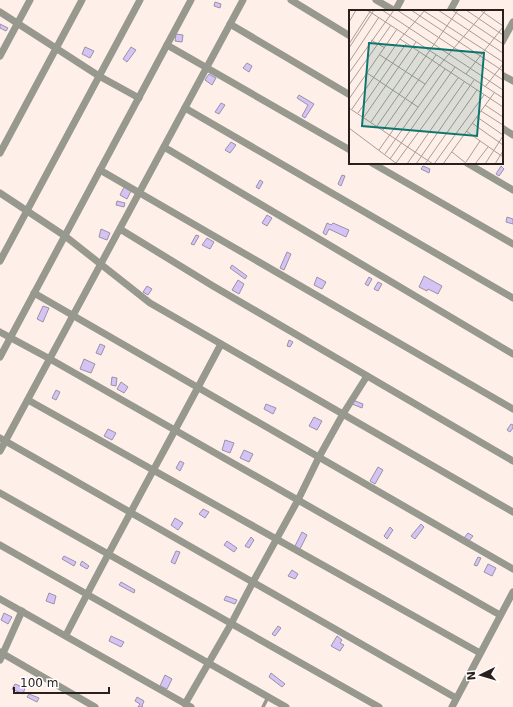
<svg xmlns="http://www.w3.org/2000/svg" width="513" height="707" font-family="'DejaVu Sans',sans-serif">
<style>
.building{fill:#d4c3f4;stroke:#9992a7}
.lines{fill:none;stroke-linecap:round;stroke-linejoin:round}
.lane{stroke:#97988e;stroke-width:3.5}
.street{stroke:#97988e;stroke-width:7}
.inset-road{fill:none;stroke:#a99c97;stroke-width:1}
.view{fill:#0f766e;fill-opacity:0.15;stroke:#0f766e;stroke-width:2}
.inset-edge{fill:none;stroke:#29201d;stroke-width:2}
</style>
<rect width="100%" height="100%" fill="#ffefe9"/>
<g class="building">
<polygon points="215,2 221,4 220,8 214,6"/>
<polygon points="0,24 8,28 6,31 0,28"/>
<polygon points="176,34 183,35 182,42 175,41"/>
<polygon points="85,47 94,51 90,58 82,54"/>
<polygon points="131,47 136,50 127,62 123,59"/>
<polygon points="247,63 252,66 249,72 243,68"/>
<polygon points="209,74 216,78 212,85 205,80"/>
<polygon points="299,95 314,104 305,118 302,116 308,105 297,98"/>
<polygon points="221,103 225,105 219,114 215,112"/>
<polygon points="231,142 236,145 230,153 225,150"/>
<polygon points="423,166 430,169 429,173 421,169"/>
<polygon points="501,166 504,169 499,176 496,174"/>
<polygon points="342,175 345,176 341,186 338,184"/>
<polygon points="260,180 263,182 259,189 256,187"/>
<polygon points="124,187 131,191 127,199 120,195"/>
<polygon points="117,201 125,203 124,207 116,205"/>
<polygon points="267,215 272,218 267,226 262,223"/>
<polygon points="507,217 513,219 513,224 506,222"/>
<polygon points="327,223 331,225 333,223 349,230 346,237 329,229 326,235 323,233"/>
<polygon points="101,229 110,233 107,240 99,237"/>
<polygon points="196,235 199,236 194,245 191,244"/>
<polygon points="207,238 214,242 210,249 202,245"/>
<polygon points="287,252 291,254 284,270 280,268"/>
<polygon points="232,265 247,276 245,279 230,268"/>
<polygon points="424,276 442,286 438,294 428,289 427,291 419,287"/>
<polygon points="317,277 326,282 322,289 314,285"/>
<polygon points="369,277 372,279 368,286 365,284"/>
<polygon points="238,280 244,284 239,294 232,290"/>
<polygon points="378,282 382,284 378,291 374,289"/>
<polygon points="147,286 152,289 148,295 143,292"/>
<polygon points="43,306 49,308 43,322 37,319"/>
<polygon points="289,340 293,342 290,347 287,346"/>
<polygon points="100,344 105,346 101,355 96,353"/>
<polygon points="84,359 95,364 91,373 80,369"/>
<polygon points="112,377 117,378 116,386 111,385"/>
<polygon points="121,382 128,387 124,393 117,389"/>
<polygon points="56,390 60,392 56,400 52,398"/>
<polygon points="353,400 363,404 362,408 352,404"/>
<polygon points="266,404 276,408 273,414 264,409"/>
<polygon points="314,417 322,421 317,430 309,426"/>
<polygon points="511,424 513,425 513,428 510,432 507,430"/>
<polygon points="108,429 116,433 112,440 104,436"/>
<polygon points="225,440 234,443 230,453 222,450"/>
<polygon points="244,450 253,454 249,462 240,458"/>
<polygon points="180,461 184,463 180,471 176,468"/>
<polygon points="378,467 383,470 375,484 370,481"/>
<polygon points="203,509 209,512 205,518 199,514"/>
<polygon points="175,518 183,523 178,530 171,525"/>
<polygon points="421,524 424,527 415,539 411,536"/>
<polygon points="390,527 393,530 387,539 384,536"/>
<polygon points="302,532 307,535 299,551 294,548"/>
<polygon points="468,533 473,536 469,541 464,538"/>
<polygon points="251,537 254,540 249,548 245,546"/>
<polygon points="227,541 237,548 234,552 224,545"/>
<polygon points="176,551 180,552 175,564 171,562"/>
<polygon points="64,556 76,562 74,566 62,559"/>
<polygon points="478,557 481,558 477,566 474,565"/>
<polygon points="82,561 89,566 87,569 80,565"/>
<polygon points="488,564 496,568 492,576 484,572"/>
<polygon points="292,570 298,574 295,579 288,576"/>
<polygon points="121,582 135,590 134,593 119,585"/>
<polygon points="49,593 56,596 54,604 46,601"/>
<polygon points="226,596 237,600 235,604 224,600"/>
<polygon points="4,613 12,617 8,624 1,620"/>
<polygon points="278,626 281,628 275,636 272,634"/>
<polygon points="111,636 124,642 121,647 109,641"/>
<polygon points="337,636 342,640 340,643 344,645 340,651 331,646"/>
<polygon points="271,673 285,684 282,687 269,677"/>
<polygon points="165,675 172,679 167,689 160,686"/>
<polygon points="15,684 25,688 23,694 12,689"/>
<polygon points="29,694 39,698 37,702 27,697"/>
<polygon points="137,697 144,701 142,706 143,707 138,707 140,704 135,701"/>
</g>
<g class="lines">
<polyline class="lane" points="263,707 268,697"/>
<g class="street">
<polyline points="291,0 350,36"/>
<polyline points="376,0 395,11"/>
<polyline points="395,11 401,0"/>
<polyline points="450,11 456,0"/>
<polyline points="0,12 99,76 139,98"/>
<polyline points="230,24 350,95"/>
<polyline points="502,42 513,22"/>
<polyline points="167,45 350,150"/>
<polyline points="0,56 30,0"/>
<polyline points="502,75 513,81"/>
<polyline points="185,108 513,298"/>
<polyline points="502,128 513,135"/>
<polyline points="164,147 513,354"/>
<polyline points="0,153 82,0"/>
<polyline points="372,163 513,244"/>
<polyline points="467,163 513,190"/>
<polyline points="100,170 513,409"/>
<polyline points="0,193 65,236 150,303 513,512"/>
<polyline points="120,229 213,286 513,461"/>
<polyline points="0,261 140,0"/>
<polyline points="34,293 513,569"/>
<polyline points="0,332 50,359 500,615"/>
<polyline points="0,357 191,0"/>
<polyline points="28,400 480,653"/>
<polyline points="0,438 456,698"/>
<polyline points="0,451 243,0"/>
<polyline points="0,493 379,707"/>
<polyline points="0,545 286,707"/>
<polyline points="0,599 191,707"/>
<path d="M66,635C116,537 170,441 221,344"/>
<polyline points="0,652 95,707"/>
<polyline points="0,660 22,611"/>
<polyline points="185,704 231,624 253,582 298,500 319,457 343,414 367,376"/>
<polyline points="452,707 513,592"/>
</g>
</g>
<g transform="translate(349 10)">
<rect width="154" height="154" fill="#ffefe9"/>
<path class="inset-road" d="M18,0L154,88M33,0L154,80M48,0L154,70M62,0L154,61M89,0L154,43M103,0L154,34M117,0L154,25M131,0L154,16M75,1L154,52M0,12L7,0M51,29L154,97M22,30L36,38M0,34L22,0M0,38L25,0M31,45L76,74M0,52L30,7M0,63L45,0M18,63L69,97M117,64L154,17M0,75L42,15M136,77L154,54M0,89L48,19M136,95L154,107M0,98L84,154M3,99L51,29L76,0M132,101L154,115M9,103L57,34M15,107L67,32M128,107L154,125M22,112L70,42M123,113L154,135M28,116L109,0M0,118L48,154M34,120L87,45M117,121L154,147M30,140L84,63L137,0M103,142L118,154M36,144L96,59M41,149L106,57M117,152L131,131M47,153L109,68M58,154L115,72M67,154L125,70M76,154L128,80M85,154L135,85M94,154L145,83M126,154L139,137M136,154L154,126M146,154L154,141"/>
<path class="view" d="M20,33L135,43L128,126L13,116Z"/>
<rect width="154" height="154" class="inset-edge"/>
</g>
<g transform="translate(481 675) rotate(265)" stroke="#ffffff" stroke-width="3" paint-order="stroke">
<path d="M0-3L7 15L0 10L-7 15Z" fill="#29201d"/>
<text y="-6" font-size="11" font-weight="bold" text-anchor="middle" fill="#29201d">N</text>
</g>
<path d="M14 687v6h95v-6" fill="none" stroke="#29201d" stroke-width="2"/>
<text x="20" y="687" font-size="12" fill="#29201d" stroke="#ffffff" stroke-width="3" paint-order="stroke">100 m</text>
</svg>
